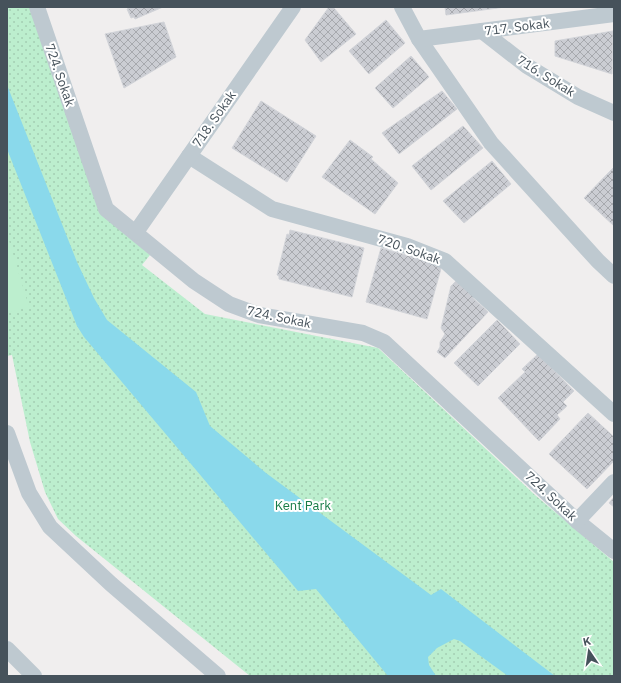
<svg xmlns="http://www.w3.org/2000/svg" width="621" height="683" font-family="'IBM Plex Sans',sans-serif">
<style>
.park{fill:url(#park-dots)}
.pitch{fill:#bceece}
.water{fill:#8ad9eb}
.building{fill:url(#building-cross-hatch);stroke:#d2d4d9}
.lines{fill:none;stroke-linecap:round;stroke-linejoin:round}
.street{stroke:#bec9d0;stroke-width:16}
.labels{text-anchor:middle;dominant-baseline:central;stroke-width:4;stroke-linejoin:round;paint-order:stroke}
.street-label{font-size:13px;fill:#46525b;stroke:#fff}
.park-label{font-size:13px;fill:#187c47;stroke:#fff}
</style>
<defs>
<pattern id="park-dots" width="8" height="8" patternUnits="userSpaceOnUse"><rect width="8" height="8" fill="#bceece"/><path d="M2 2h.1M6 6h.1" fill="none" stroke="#a3ceb3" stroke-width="1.8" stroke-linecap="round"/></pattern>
<pattern id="building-cross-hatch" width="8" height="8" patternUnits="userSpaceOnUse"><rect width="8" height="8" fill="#cbcdd3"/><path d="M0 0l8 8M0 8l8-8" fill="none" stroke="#a7a9ae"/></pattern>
</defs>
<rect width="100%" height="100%" fill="#f0eeee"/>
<polygon class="park" points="7,7 30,7 102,213 150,255 142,265 205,314 378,348 535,495 614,562 614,676 250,676 76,536 58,519 45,492 30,442 12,355 7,356"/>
<polygon class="pitch" points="7,234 29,307 7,313"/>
<polygon class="water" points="7,85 77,262 94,298 107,320 196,392 210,426 266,473 431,595 441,589 555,676 508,676 460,641 454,639 437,648 428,657 429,665 436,676 388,676 316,589 298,591 84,337 77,326 7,149"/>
<g class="building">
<polygon points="131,7 130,7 163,7 135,19 134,17 131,18 127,9"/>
<polygon points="329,7 333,7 356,34 321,62 305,40"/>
<polygon points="445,7 505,7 446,15"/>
<polygon points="386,20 405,43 369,74 349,51"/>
<polygon points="164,22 176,57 124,88 105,34"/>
<polygon points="613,31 612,74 555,56 555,41"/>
<polygon points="411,56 429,77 393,108 375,88"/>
<polygon points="442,91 457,109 399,154 382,133"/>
<polygon points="261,101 316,136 287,182 232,148"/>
<polygon points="463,126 483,148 431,190 412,166"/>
<polygon points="350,140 373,157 371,159 398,183 375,214 322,177"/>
<polygon points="492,161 511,184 464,223 443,201"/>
<polygon points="614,167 614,226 584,198"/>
<polygon points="290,230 364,248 352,297 279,279 279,276 277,275 287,234 289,235"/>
<polygon points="381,248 442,265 427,319 366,302"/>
<polygon points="456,281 474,295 473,298 488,312 445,358 437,352 440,347 440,342 445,334 441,328 451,286"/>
<polygon points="497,320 520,344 478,386 454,363"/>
<polygon points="538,354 574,391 563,402 567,406 557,415 560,419 539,441 498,398 525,372 522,369"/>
<polygon points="588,413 614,437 614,461 587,489 549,454"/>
<polygon points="614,497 614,507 609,503"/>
</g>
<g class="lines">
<g class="street">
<polyline points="37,7 106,209 194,281 229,304 259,315 363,333 384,342 577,521 614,551"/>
<polyline points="402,7 419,39 491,143 598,261 614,276"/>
<polyline points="482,31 527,66 578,97 614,113"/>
<polyline points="419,39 614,14"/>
<polyline points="189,156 272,209 407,246 445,261 614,414"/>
<polyline points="136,232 293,7"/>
<polyline points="7,433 29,493 50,527 111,584 218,676"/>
<polyline points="577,521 614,482"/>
<polyline points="7,649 34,676"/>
</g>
</g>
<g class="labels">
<g class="street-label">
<text transform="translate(517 27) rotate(-7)">717. Sokak</text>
<text transform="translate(60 75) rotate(71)">724. Sokak</text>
<text transform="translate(546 76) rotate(32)">716. Sokak</text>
<text transform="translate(214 119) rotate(-55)">718. Sokak</text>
<text transform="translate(409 249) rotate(19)">720. Sokak</text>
<text transform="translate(279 317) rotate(12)">724. Sokak</text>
<text transform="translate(551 496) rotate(43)">724. Sokak</text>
</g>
<g class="park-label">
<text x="303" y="505">Kent Park</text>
</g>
</g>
<rect width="621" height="683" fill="none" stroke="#46525b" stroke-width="16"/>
<g transform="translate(589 651) rotate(347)" stroke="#ffffff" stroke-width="3" paint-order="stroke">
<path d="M0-3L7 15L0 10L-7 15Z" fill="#46525b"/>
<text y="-6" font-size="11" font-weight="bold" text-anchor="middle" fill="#46525b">K</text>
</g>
</svg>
